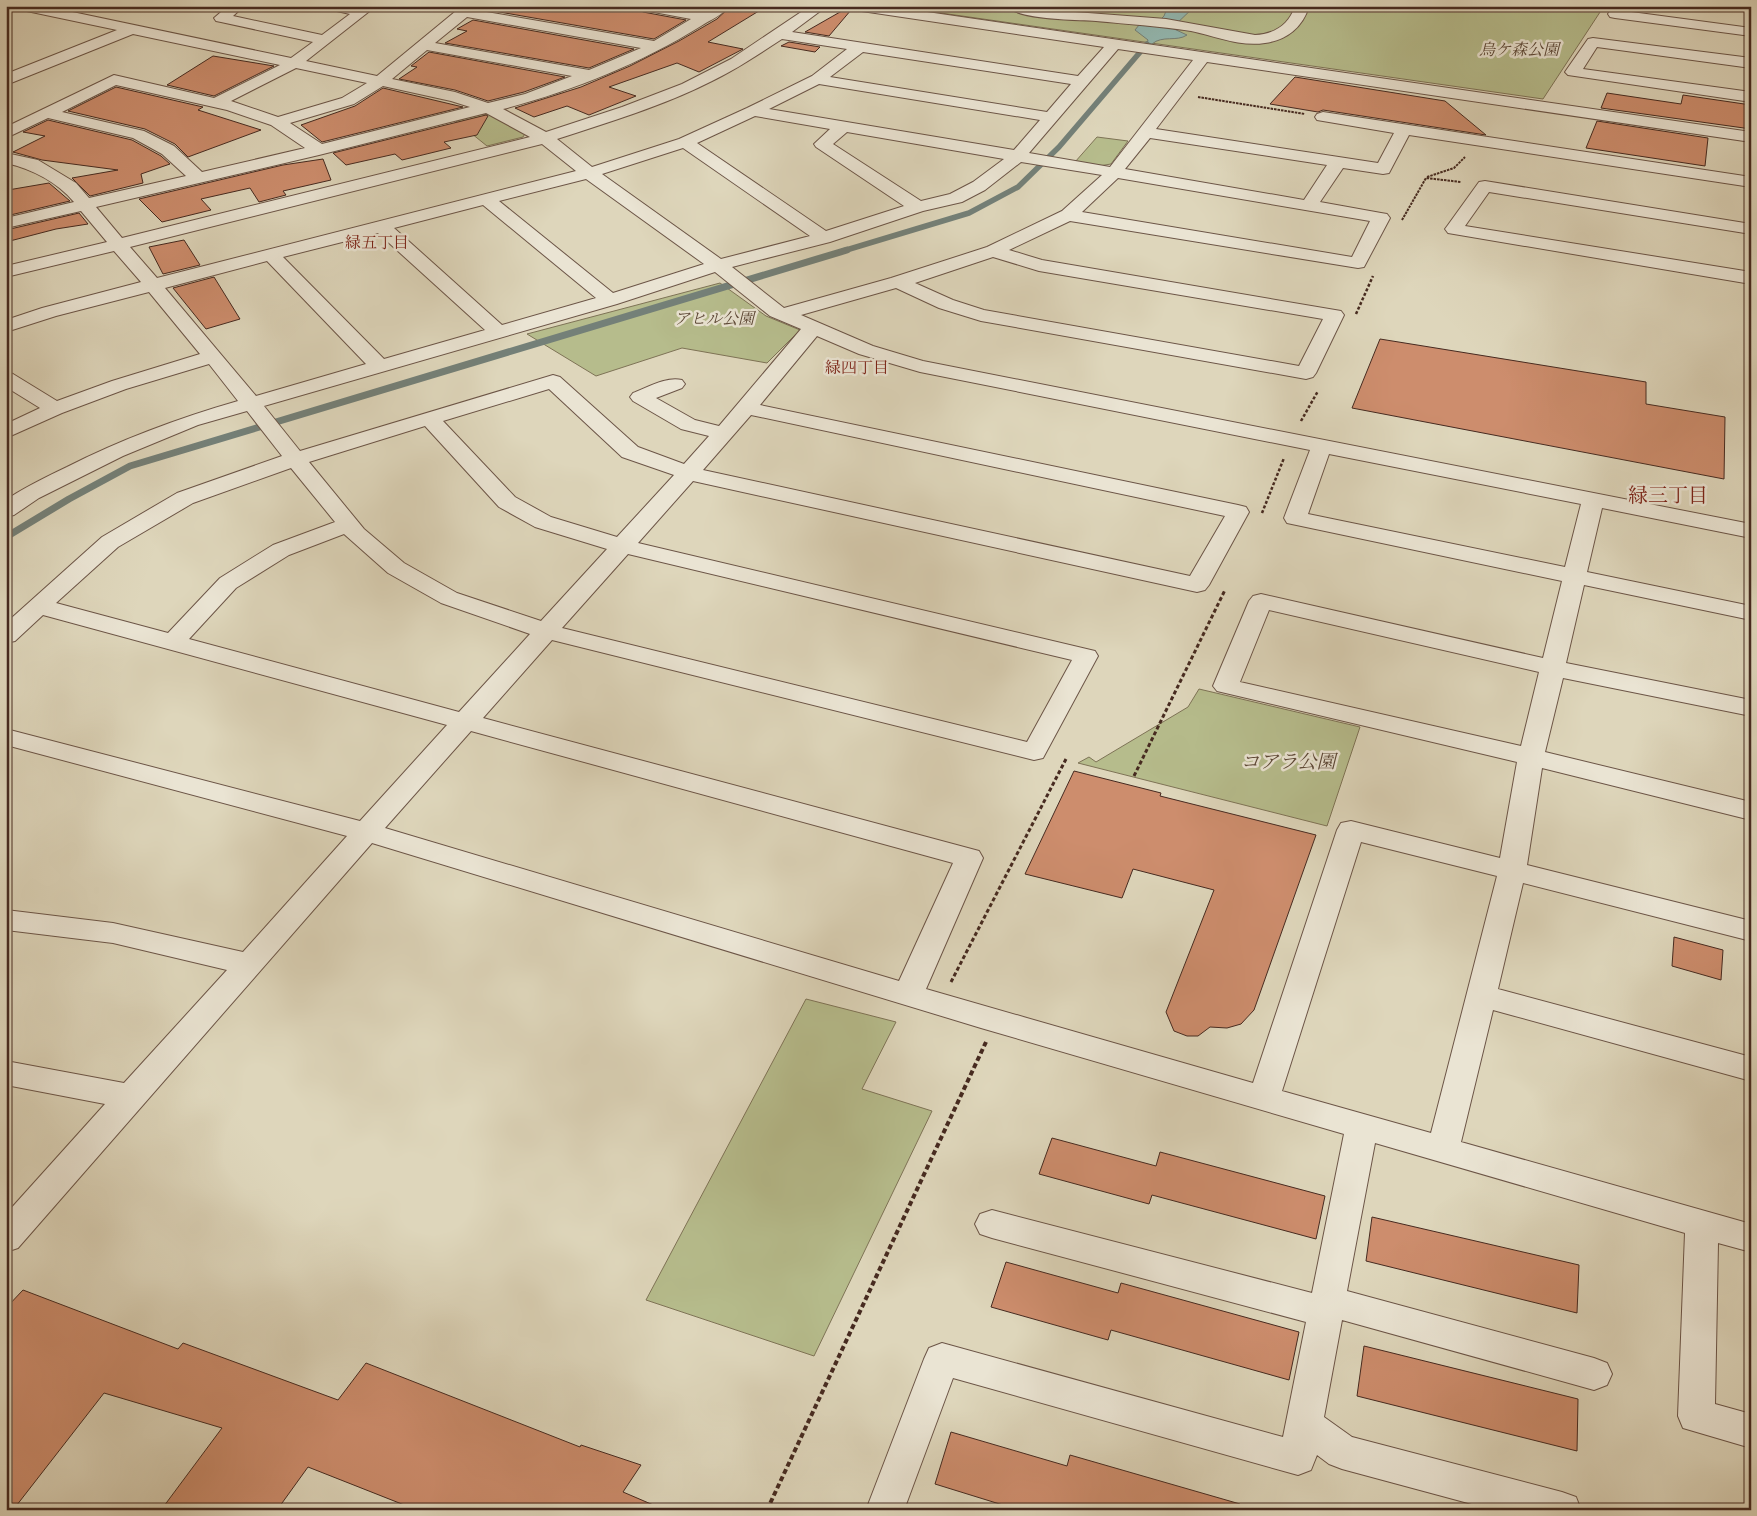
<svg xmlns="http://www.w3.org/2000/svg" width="1757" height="1516" font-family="'IM FELL English','Noto Serif JP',serif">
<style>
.green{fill:#b6bc8c;stroke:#7e7356}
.water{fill:#93b9b2;stroke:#748078}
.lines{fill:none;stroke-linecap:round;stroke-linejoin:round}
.stream-far1{stroke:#748078;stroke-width:5.5}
.stream{stroke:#748078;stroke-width:7}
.building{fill:#cd8d6d;stroke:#462a20}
.minor-casing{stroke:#6c5547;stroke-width:2}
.path-far3{stroke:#462a20;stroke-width:2;stroke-dasharray:2.5 1;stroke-linecap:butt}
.path-far2{stroke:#462a20;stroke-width:2.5;stroke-dasharray:3 2;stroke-linecap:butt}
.path-far1{stroke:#462a20;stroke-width:3;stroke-dasharray:4 2.5;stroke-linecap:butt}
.path{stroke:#462a20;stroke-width:4;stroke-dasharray:5 3;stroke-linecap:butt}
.minor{fill:#eae4d3;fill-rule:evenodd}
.labels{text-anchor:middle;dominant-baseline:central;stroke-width:5;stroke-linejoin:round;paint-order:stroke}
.far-park-label{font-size:16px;font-style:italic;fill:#5c4736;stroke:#eae4d3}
.far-neighbourhood-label{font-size:16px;fill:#7a1f14;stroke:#eae4d3}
.park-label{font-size:19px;font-style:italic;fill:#5c4736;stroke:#eae4d3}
.neighbourhood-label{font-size:20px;fill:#7a1f14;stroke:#eae4d3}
</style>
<rect width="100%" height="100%" fill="#ded6bb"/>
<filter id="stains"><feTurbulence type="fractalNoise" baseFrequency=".004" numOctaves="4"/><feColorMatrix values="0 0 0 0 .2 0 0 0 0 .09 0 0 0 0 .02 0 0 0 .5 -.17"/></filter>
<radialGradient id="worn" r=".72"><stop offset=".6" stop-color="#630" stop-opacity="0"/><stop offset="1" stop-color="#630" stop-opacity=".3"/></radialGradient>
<g class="green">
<polygon points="1604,6 1543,99 920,10 917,7"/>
<polygon points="480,114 493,115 526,132 523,137 487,146 456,121"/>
<polygon points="1097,137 1128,141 1111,164 1099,166 1075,162"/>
<polygon points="720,283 766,316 800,330 767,363 682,348 596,376 527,334"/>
<polygon points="1199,689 1360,727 1327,826 1078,763 1089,757 1096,762 1188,707"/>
<polygon points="806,999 896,1022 862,1089 932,1111 814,1356 646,1300"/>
</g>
<path class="water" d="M1168,6H1195L1172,28L1187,35C1177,42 1162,35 1152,44L1147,43L1148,40L1135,30L1139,25L1154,26L1164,16Z"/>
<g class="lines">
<polyline class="stream-far1" points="843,251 969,213 1018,187 1059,147 1147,44"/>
<polyline class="stream" points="6,537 69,499 130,466 847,250"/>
</g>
<g class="building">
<polygon points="495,6 634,6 643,12 686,20 654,39 488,10"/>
<polygon points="731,6 767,6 708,42 743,49 699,72 677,63 609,87 636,96 589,115 567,106 534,117 515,108 581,87 630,66 679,41 717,19"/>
<polygon points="847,8 851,10 829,36 805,32"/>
<polygon points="473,20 634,49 589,68 445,43 467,31 457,29"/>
<polygon points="789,42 820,47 815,52 781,46"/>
<polygon points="429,52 565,77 524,92 488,101 455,90 399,79 417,67 411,66"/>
<polygon points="213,56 274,66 214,96 167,85"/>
<polygon points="1295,77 1445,101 1486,135 1323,110 1318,112 1270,104"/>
<polygon points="116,87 203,107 198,110 261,130 188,157 175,144 145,129 68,111"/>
<polygon points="383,88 463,107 322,142 301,125 355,106"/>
<polygon points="1607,93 1681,104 1683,95 1751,105 1751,129 1601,108"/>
<polygon points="486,115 488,116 477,135 444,142 451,148 402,160 395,154 346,165 333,153"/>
<polygon points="48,120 132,140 161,156 170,164 141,174 143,183 90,196 72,178 118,170 42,160 13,152 45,136 23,132"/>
<polygon points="1597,121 1708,138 1705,166 1586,148"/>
<polygon points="323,159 331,180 283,191 286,195 259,202 250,188 201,199 211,210 162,222 139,199 283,165"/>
<polygon points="49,183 70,201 6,216 6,203 11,202 8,190"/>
<polygon points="79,213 88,224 56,229 6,242 6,230"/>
<polygon points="184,240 200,265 163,274 149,247"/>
<polygon points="214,277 240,319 206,329 173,288"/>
<polygon points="1380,339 1646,382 1646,404 1725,417 1724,479 1352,408"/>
<polygon points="1074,771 1161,793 1160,796 1316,835 1254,1010 1241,1024 1227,1028 1210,1027 1198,1036 1187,1036 1174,1031 1166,1012 1214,890 1133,869 1122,898 1025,874"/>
<polygon points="1674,937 1723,950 1721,980 1672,966"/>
<polygon points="1052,1138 1156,1166 1160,1152 1325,1196 1316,1239 1152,1195 1149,1204 1039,1174"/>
<polygon points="1372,1217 1579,1265 1577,1313 1366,1261"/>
<polygon points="1006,1262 1118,1293 1121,1283 1299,1332 1289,1380 1111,1330 1108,1340 991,1307"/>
<polygon points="23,1290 178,1349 183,1343 338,1400 366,1363 580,1447 581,1445 641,1465 623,1492 665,1510 417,1510 308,1467 277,1510 161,1510 222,1428 104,1393 13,1510 6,1510 6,1308"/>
<polygon points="1364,1346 1578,1399 1577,1451 1357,1396"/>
<polygon points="951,1432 1067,1466 1070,1455 1240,1504 1239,1510 1019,1510 935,1484"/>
</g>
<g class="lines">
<defs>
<g id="minor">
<path d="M15,6H44L291,58L313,42L221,22L216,21L214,18L228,6H244L233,16L322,35L350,14L328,9L326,6H376L306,61L377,76L462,6H478L475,10L654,41L691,19L643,10L636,6H668L702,12L712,6H729C723,15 710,20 701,26C640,64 572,91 503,109L546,132L622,107L682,84L731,59L810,6H827L792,32L1078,76L1104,47L855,10L848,6H886L1751,132V142L1207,62L1156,129L1378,163L1394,133L1317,120L1315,117L1317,114L1323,112L1751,177V187L1409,135L1389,173L1383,174L1343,168L1320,202L1381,213L1387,214L1390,218L1364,267L1358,268L1070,221L1009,250L1042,260L1341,311L1344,315L1316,373L1313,377L1306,379L981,321L939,308L896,288L801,315L873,346L923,361L1751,524V538L1602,508L1587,572L1751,606V620L1584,585L1566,663L1751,700V716L1563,678L1545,752L1751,802V820L1542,768L1527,865L1751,921V941L1523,883L1498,989L1751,1057V1081L1493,1010L1461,1142L1751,1224V1252L1718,1243L1715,1404L1751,1414V1448L1683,1428L1678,1416L1685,1233L1375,1143L1347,1291L1594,1358L1607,1363L1612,1374L1607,1385L1594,1390L1342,1320L1324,1417L1352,1437L1562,1492L1576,1497L1581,1510H1494L1342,1469L1329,1464L1317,1455L1311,1470L1298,1475L953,1378L904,1510H866L924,1359L929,1348L942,1343L1283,1437L1306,1322L992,1238L980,1234L975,1224L980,1214L992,1210L1312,1293L1344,1134L981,1028L372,843L18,1248L6,1252V1214L105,1104L6,1085V1061L124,1083L227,970L113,943L6,930V910L113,923L243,952L347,836L6,745V729L360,821L447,725L43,615L15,641L6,643V623L102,537L177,493L282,456L247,411L198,425L123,456L39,498L14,515L6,517V500C25,487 46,477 67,467C122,439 179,418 238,401L209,364L126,389L62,413L6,438V424L40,408L6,387V372L13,374L57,401L112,381L200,354L149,292L56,316L6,332V320L42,308L141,282L114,251L6,277V266L107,242L81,211L6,228V218L74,202C57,182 32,169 6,163V153L38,160L76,183L89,198L186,176L162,154L133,138L48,118L6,138V127L114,75L214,98L280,65L133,34L6,85V74L117,30L22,10ZM467,17L641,48L589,70L435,43ZM782,39L847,49L812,76L747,108L679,139L592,167L557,139C609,122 663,106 712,81C737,69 759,54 782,39ZM1118,49L1193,60L1110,167L1029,153ZM427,50L572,76L525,94L488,103L455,92L392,79ZM863,52L1071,84L1047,112L830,77ZM296,68L367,83L342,98L278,117L231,101ZM819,84L1040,120L1014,150L769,109ZM116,85L227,110L271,125L305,148L202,172L174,146L144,131L62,112ZM383,86L451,101L470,107L322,144L290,123L354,104ZM486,113L530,137L122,238L96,207L319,155ZM755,116L830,129L814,144L816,147L904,206L826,231L697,143ZM847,132L1004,159L973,182L950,194L921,201L833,144ZM1150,138L1327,165L1304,200L1125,169ZM542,144L576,171L157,278L130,247ZM683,148L810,236L721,259L602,174ZM1021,162L1102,175L1062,211L987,247L891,278L784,308L732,267L830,242L923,211L962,202L985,190ZM1118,178L1370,221L1352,257L1082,212ZM586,179L704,264L613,293L499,201ZM483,205L596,298L502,325L394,228ZM378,233L485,330L384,359L283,257ZM993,257L1039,271L1323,319L1299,366L984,310L953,300L915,283ZM267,261L366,364L256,396L165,288ZM715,272L770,316L801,329L719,426L695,420L656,398L682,388L685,384L682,380C667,376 648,387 633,393L630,397L633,401L681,429L709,436L684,464L638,447L560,377L553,375L300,451L264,406L617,304ZM817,336L859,354L920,372L1310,450L1284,518L1287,523L1562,581L1543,658L1261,594L1253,596L1249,601L1213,686L1217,691L1517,762L1500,858L1351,821L1341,823L1337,830L1253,1083L926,989L983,858L979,851L483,718L552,640L1034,760L1043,758L1098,656L1095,651L638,543L693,481L1197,592L1205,590L1209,585L1249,512L1246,507L1238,505L760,405ZM549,389L622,457L674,475L617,537L551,517L515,497L443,421ZM751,415L1225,516L1190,576L703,470ZM425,426L499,507L535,527L607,549L541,621L457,593L404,563L364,529L309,462ZM1329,454L1581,504L1565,567L1308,514ZM291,468L335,522L273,545L220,578L168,633L56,603L118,547L193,503ZM344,534L388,573L441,603L530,634L459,712L189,639L236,588L289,555ZM628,554L1072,660L1027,742L562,628ZM1269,610L1539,672L1521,746L1240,682ZM471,731L953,863L899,981L385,828ZM1361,842L1497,876L1431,1133L1282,1091Z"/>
<path d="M1007,6H1029L1049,10L1166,19L1255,35C1274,34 1289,25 1295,6H1309C1303,27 1287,40 1265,43C1240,47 1215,36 1191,31C1159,26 1127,24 1096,21C1078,20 1018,20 1007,6Z"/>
<polygon points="1613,6 1627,6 1624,11 1751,28 1751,36 1615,18 1610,17 1608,14"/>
<polygon points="1593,38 1751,58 1751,68 1597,47 1583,69 1751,92 1751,102 1568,75 1565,72 1588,39"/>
<polygon points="1485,181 1751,224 1751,234 1489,192 1465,226 1751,272 1751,284 1448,233 1445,229 1448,225 1479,182"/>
</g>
</defs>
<use href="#minor" class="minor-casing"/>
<g class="path-far3">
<polyline points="1198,97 1305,114"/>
<polyline points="1427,177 1454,168 1465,157"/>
<polyline points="1402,220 1426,178 1461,182"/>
</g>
<g class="path-far2">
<polyline points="1356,314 1373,276"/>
<polyline points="1301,421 1318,391"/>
<polyline points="1262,513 1284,458"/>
</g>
<g class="path-far1">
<polyline points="1134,776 1225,590"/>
<polyline points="951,982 1066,759"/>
</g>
<polyline class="path" points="767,1510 986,1042"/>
<use href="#minor" class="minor"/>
</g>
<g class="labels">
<g class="far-park-label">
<text x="1519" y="51">烏ケ森公園</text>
<text x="714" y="320">アヒル公園</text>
</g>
<g class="far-neighbourhood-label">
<text x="377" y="244">緑五丁目</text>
<text x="857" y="369">緑四丁目</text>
</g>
<g class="park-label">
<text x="1288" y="763">コアラ公園</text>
</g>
<g class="neighbourhood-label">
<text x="1668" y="496">緑三丁目</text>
</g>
</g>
<rect width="1757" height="1516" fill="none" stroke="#ded6bb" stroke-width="25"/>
<rect x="8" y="8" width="1742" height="1501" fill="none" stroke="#462a20" stroke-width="2.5"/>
<rect x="12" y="12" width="1732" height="1491" fill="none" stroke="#462a20"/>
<rect width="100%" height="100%" filter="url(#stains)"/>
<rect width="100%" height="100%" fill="url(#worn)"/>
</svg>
